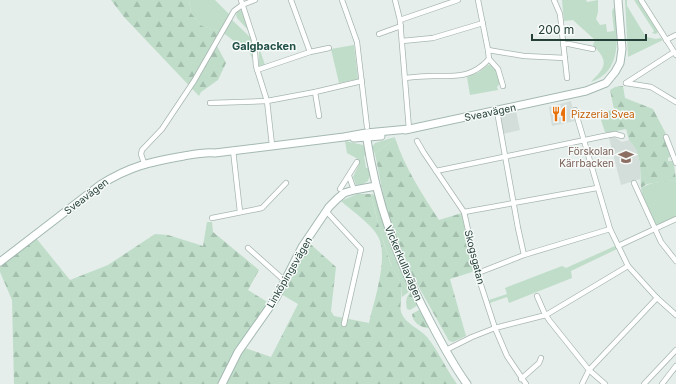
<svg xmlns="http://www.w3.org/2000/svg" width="676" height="384" font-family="Inter,sans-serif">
	<defs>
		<pattern id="forest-firs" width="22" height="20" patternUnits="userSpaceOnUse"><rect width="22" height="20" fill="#bfddc9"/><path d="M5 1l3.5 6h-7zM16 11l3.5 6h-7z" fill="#a4bfad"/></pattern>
	</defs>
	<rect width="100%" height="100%" fill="#e5eeea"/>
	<!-- built -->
	<g fill="#d3ddd9">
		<polygon points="571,101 575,121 552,126 549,107"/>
		<polygon points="516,111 520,130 503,134 500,117 505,114"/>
		<polygon points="614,137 622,142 629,140 636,149 640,163 640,179 621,185 609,138"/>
	</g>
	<!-- green -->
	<g fill="#bfddc9">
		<polygon points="189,0 215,0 232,17 231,19 251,38 253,44 252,58 250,53 222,32 202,26 191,13"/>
		<path d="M 562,0 L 586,0 L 587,2 L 598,0 L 598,12 L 596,19 L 600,25 L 606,24 L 607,32 L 614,31 L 612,12 L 613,8 L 615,10 C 617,37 623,71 591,82 C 594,78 597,76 600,72 C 609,61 600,53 593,45 L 595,40 L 573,20 L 564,21 Z"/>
		<polygon points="625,0 627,0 627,6 646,37 656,39 661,38 663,40 628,57"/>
		<polygon points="634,0 638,0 656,28 658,32 656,34 652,33 654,31"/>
		<polygon points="241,10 243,12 248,30 237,18 236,15 237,12"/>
		<polygon points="354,45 358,79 339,83 331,49"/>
		<polygon points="259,47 265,65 259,66"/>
		<polygon points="491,64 497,69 500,83 497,87 498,90 470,95 467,77 479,72 488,65"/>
		<polygon points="395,137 395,138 375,154 372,147 375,143"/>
		<polygon points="345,141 363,145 365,148 366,155 364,156 366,168 368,168 370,175 368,181 363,184 356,185 353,177 360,162 358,159 347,153"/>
		<path d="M 676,180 L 676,218 L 657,228 L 642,194 L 641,188 C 652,182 664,181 676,180 Z"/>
		<polygon points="371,194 375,195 380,215 410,291 402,297 402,291 400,281 392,267 380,231"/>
		<polygon points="615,246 617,249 571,271 572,278 509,303 507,297 490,303 489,300 507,294 505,288 562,266 566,268"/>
	</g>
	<!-- forest -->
	<g fill="url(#forest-firs)">
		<polygon points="111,0 189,0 191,13 202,26 222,32 217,46 226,63 218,80 201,92 199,96 124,17"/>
		<polygon points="623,86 625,98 653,109 666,134 663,136 671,153 671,156 668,158 668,161 672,161 674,164 676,180 647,184 641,188 640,163 636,149 629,140 626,129 607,133 605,132 599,114 614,109 610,90 615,87"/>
		<path d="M 395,138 C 405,168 422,194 439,220 L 462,213 L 468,247 L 474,269 L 472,272 L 450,279 L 466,336 L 453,342 L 449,341 L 406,264 L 387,213 L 375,154 Z"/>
		<path d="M 357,194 L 371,194 C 376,218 383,241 391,265 C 394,270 397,275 400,281 C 404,292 399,303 401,312 C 405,324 419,328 427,337 C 439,352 446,369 457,384 L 14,384 L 12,300 L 0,272 L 0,263 L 36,238 L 70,280 L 108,265 L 155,234 L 168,235 L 203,246 L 207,222 L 212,222 L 213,232 L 259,270 L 248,290 L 274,306 L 241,344 L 231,372 L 245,348 L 271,357 L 298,304 L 281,294 L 307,241 L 336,267 L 331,311 L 334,316 L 369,323 C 374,301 387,263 380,241 C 376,227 352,211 341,201 Z"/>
		<path d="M 410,293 L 413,293 L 418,305 L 410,310 L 407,309 C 406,303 405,298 410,293 Z"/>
		<path d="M 419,310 L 429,326 L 428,328 C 420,327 413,323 412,314 Z"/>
	</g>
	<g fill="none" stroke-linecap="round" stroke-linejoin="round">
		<!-- minor casing -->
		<g stroke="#a8b6b1" stroke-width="6">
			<g id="minor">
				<polyline points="241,0 254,40 256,66 267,101 272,145"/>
				<polyline points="291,0 310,52"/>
				<polyline points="342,0 357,42 367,127"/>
				<polyline points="395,0 400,20 409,129"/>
				<polyline points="478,0 488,50"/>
				<polyline points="554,0 560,14 567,78"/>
				<polyline points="641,0 676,55"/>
				<polyline points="400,20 458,0"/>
				<polyline points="379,34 401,26"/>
				<polyline points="666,40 676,35"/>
				<polyline points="402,41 433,38 483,23"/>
				<polyline points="563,44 569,44 593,49"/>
				<polyline points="489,59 498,69 503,86"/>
				<polyline points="257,70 310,52 329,48"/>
				<path d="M 405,78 C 414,77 423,76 433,76 C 456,76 472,78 489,59 L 488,50 L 524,56 L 565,58"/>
				<polyline points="626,83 674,52"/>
				<polyline points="626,83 651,87 676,102"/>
				<polyline points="315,92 319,116"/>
				<polyline points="210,103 267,101 315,92 362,81"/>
				<polyline points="575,110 610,229 628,266 657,298 676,315"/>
				<polyline points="497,111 518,228 524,255"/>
				<polyline points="666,137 676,163"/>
				<polyline points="417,141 424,153 464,212 479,279 495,328 507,356 526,384"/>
				<polyline points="233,150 240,212"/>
				<polyline points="144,163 141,154 142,150 162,129 194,81 234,11 242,5 255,0"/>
				<polyline points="436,171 604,136 615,134 622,136"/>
				<polyline points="349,176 354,190"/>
				<polyline points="634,183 661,242 676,261"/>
				<polyline points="340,189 357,162"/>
				<polyline points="326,211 361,249 344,324"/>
				<polyline points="464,212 597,188"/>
				<polyline points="212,218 262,208 286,183"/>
				<polyline points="618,246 676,219"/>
				<polyline points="248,248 285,281"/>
				<polyline points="478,273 524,255 610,229"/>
				<polyline points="537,296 544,312 549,320 589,370 605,384"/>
				<polyline points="446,350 472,337 495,328 546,315 628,266"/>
				<polyline points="521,379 539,363 541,358"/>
				<polyline points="582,384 589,370 657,298"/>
				<polyline points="644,384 676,350"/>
				<polyline points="662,384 676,366"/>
			</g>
		</g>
		<!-- secondary casing -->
		<g stroke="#a4b9b2" stroke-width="9">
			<g id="secondary">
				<polyline points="405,130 586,91 606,83 615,72 620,63 622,49 618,0"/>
				<path d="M 366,134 C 377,206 397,259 431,323 C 442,344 453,365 467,384"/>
				<polyline points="354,138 381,136"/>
				<path d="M 0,262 L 100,185 C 130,166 150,162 184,156 C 195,154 204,152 215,153 L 344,137 L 366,133 L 409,129"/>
				<polyline points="222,384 238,352 276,298 302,247 329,207 337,199 344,193 354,190 376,186"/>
			</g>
		</g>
		<!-- minor -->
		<use href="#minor" stroke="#fff" stroke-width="4.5"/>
		<!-- secondary -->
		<use href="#secondary" stroke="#fff" stroke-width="7"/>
	</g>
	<!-- icons -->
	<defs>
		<g id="restaurant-bare" transform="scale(1.2)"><path d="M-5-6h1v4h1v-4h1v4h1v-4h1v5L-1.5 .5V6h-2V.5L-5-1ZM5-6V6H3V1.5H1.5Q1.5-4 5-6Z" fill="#e8710a" stroke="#f6faf8" stroke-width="2.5" paint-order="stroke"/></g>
		<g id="school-bare" transform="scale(1.2)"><path d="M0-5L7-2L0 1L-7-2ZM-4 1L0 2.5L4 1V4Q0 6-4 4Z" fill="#8d6e63" stroke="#f6faf8" stroke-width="2.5" paint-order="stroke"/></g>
	</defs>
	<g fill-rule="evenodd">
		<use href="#restaurant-bare" x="559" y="114"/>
		<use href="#school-bare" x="626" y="157"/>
	</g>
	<g text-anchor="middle" stroke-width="3" stroke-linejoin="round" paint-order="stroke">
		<!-- street labels -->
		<g font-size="10" fill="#253f39" stroke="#f6faf8">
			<text transform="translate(490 112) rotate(-12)" y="4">Sveavägen</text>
			<text transform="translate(86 196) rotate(-37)" y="4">Sveavägen</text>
			<text transform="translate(475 257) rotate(76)" y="4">Skogsgatan</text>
			<text transform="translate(404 263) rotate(67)" y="4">Vickerkullavägen</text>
			<text transform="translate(289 272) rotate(-60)" y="4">Linköpingsvägen</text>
		</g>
		<!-- food labels -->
		<g font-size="10" fill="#c56008" stroke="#f6faf8" text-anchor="start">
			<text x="571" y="118">Pizzeria Svea</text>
		</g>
		<!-- education labels -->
		<g font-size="10" fill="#785e54" stroke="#f6faf8" text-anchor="end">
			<text x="614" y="155">Förskolan<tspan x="614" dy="12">Kärrbacken</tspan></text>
		</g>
		<!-- neighbourhood labels -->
		<g font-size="11" font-weight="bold" fill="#215047" stroke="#f6faf8">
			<text x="264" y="50">Galgbacken</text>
		</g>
	</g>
	<!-- scale -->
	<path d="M532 34v6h114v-6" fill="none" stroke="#253f39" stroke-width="2"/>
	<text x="538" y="34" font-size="12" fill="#253f39" stroke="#f6faf8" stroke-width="3" paint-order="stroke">200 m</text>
</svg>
